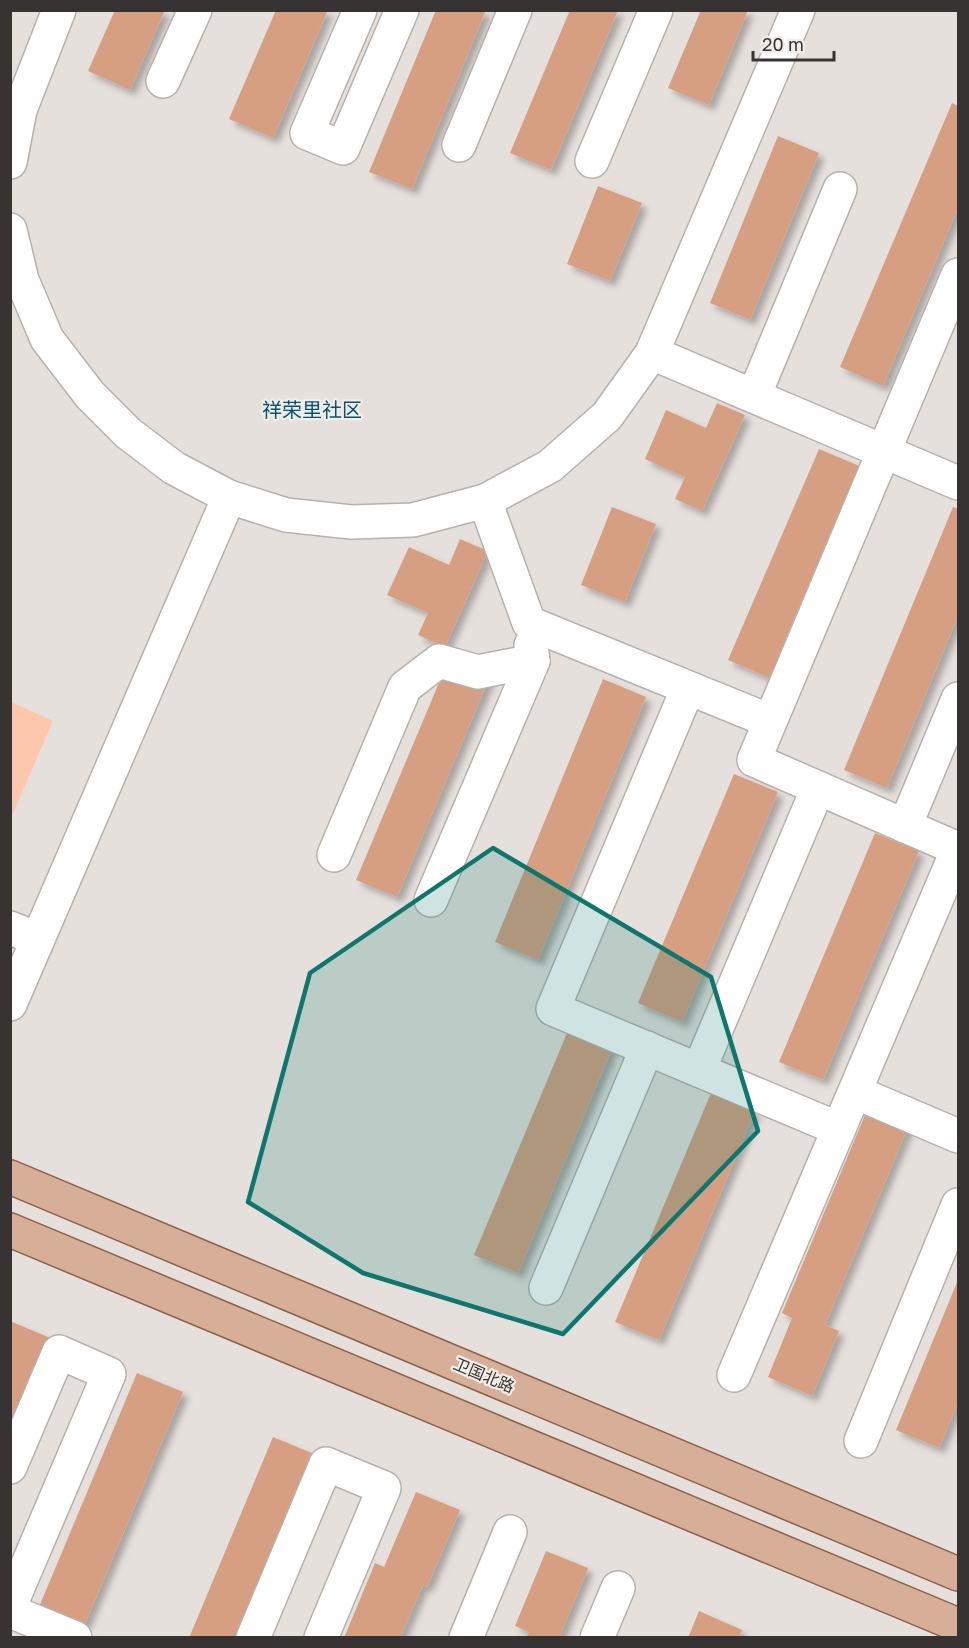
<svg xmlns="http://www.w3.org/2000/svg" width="969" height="1648" font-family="'Golos Text','Noto Sans SC',sans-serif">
	<defs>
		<filter id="shadow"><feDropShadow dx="5.5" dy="5.5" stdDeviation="3" flood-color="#0004"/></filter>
	</defs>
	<rect width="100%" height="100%" fill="#e6e0dd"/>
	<!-- green -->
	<polygon fill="#fcc7aa" points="11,702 53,721 11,818"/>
	<!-- building -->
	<g fill="#d69f81" filter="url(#shadow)">
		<polygon points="115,10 165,10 130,90 88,71"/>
		<polygon points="276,10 328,10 273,138 229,119"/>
		<polygon points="436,10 486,10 412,189 369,172"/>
		<polygon points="570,10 618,10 551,170 510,153"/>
		<polygon points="701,10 748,10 709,105 668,88"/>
		<polygon points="952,103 958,106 958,208 883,386 840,367"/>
		<polygon points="778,136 819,153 750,320 710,303"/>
		<polygon points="598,186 642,203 610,281 567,264"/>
		<polygon points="717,403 745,415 702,511 675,499 685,477 645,459 666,410 706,428"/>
		<polygon points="819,449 864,468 774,680 728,660"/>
		<polygon points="612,507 656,524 625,602 581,585"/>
		<polygon points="953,507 958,509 958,616 887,788 844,770"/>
		<polygon points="460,539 488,551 445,647 418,635 428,613 387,595 409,547 449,565"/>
		<polygon points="449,659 490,676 397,897 356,880"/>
		<polygon points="603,679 646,697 538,960 495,942"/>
		<polygon points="734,774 778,792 682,1022 638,1003"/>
		<polygon points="875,833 919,851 823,1080 779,1062"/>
		<polygon points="570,1026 614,1044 518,1273 474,1255"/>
		<polygon points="711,1093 755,1111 659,1340 615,1322"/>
		<polygon points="873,1096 914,1113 825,1325 839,1331 812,1396 768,1377 792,1318 782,1313"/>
		<polygon points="958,1280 958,1403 939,1448 896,1430"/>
		<polygon points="10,1321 55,1340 10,1445"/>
		<polygon points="137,1373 183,1392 84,1626 39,1607"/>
		<polygon points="273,1437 319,1456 243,1638 189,1638"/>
		<polygon points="416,1492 460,1510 427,1587 423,1585 400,1638 344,1638 375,1563 384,1567"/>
		<polygon points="546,1551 588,1568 559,1638 526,1638 529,1632 515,1626"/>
		<polygon points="699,1611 742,1630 739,1638 688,1638"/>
	</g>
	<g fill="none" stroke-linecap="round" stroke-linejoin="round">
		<!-- minor casing -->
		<g stroke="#b7b1ae" stroke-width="36">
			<g id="minor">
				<polyline points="360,10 307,133 343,148 402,10"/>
				<polyline points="163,81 195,10"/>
				<polyline points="459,145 515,10"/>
				<polyline points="592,161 656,10"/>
				<polyline points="10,162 20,110 59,10"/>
				<polyline points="10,230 22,280 47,339 90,395 128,433 174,468 229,497 286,515 351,522 413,520 485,501 550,466 607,416 652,353 798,10"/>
				<polyline points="958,275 754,760 958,849"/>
				<polyline points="652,353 958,483"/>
				<polyline points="754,396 840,189"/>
				<polyline points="485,501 529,623 770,721"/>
				<polyline points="688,688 553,1009 839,1129"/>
				<polyline points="905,826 958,699"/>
				<polyline points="334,855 405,687 439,661 478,672 533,661"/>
				<polyline points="431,900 533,661 531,645"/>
				<polyline points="10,928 38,939"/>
				<polyline points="10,1004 229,497"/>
				<polyline points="699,1070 818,788"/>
				<polyline points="855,1092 958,1136"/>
				<polyline points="546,1288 647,1048"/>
				<polyline points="734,1375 958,849"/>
				<polyline points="861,1441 958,1205"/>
				<polyline points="10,1467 59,1352 109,1374 10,1606"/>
				<polyline points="10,1611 75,1638"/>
				<polyline points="253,1638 326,1464 384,1488 321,1638"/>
				<polyline points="466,1638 510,1532"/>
				<polyline points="597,1638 618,1588"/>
			</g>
		</g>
		<!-- major casing -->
		<g stroke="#8d6047" stroke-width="36">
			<g id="major">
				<polyline points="10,1177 958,1574"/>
				<polyline points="10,1230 958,1625"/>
			</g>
		</g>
		<!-- minor -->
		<use href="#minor" stroke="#fff" stroke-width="33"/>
		<!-- major -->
		<use href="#major" stroke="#d7ae97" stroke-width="33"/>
	</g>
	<!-- marked area -->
	<path fill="#0f766e" fill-opacity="0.2" stroke="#0f766e" stroke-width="4.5" stroke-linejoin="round" d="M 493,848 L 711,977 L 758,1131 L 563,1334 L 363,1273 L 248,1202 L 310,973 Z"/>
	<g text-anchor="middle" stroke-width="4.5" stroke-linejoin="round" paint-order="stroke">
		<!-- street labels -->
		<g font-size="16" fill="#363332" stroke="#f3edea">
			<text transform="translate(484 1375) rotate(23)" y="6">卫国北路</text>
		</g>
		<!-- quarter labels -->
		<g font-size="20" fill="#06546f" stroke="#f3edea">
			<text x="312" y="417">祥荣里社区</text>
		</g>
	</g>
	<!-- border -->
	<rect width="969" height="1648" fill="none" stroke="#363332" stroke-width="24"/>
	<!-- scale -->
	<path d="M753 51v9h81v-9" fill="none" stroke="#363332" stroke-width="3"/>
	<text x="762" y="51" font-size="18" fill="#363332" stroke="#f3edea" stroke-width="4.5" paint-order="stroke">20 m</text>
</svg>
